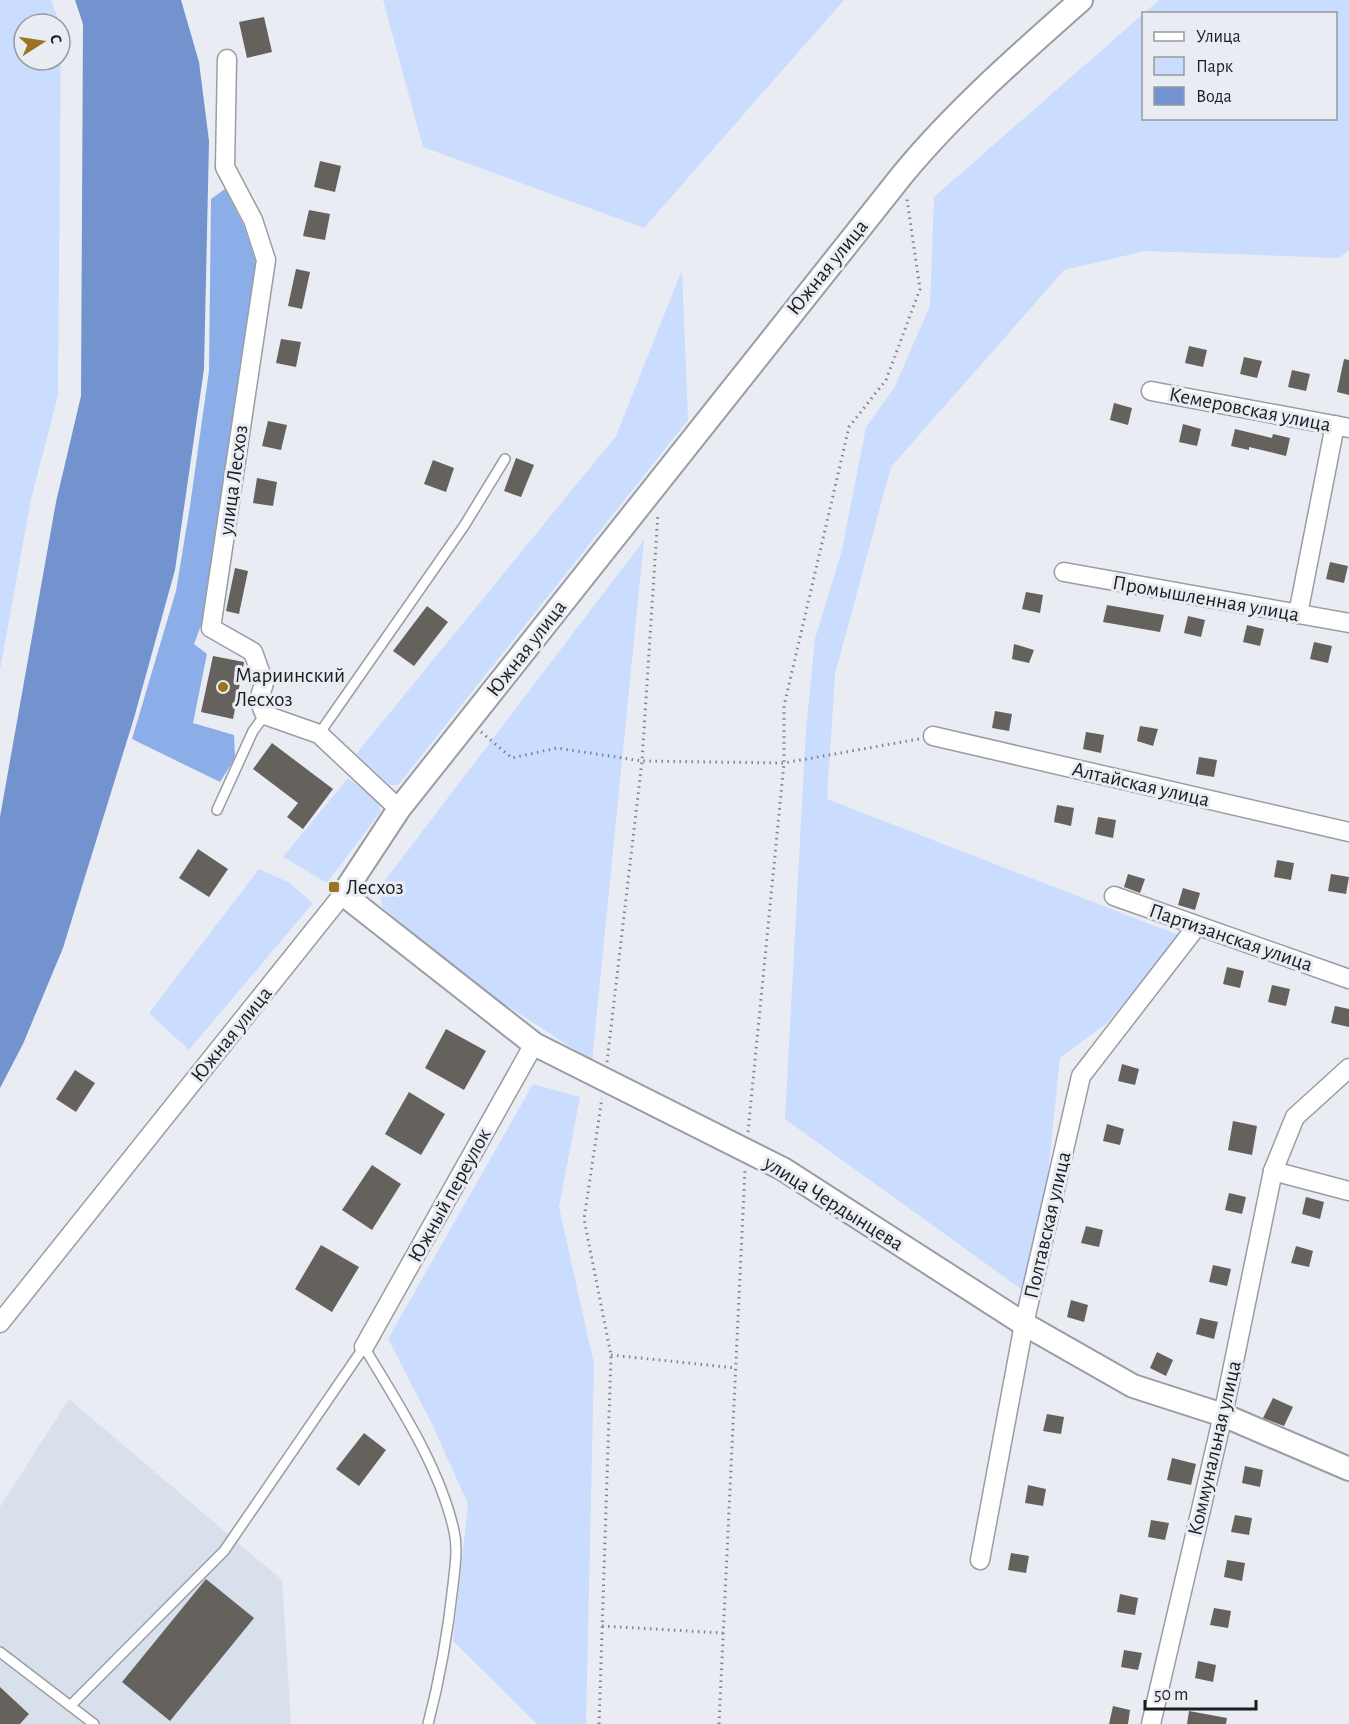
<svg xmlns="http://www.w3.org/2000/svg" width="1349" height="1724" font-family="'Alegreya Sans',sans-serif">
	<rect width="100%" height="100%" fill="#e9ecf3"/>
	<!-- built -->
	<polygon fill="#d8e0ec" points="69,1399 282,1580 291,1724 0,1724 0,1507"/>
	<!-- green -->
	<g fill="#caddfe" fill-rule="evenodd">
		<polygon points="0,0 51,0 60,24 24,24 24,60 60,60 60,25 61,27 58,395 31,499 0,670"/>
		<polygon points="383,0 844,0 644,228 423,147"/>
		<path d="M 1159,0 L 1349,0 L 1349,250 L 1339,258 L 1145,251 L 1064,270 L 891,467 L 835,674 L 827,799 L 1181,936 L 1107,1023 L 1060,1058 L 1035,1299 L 785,1119 L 806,729 L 815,639 L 842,550 L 866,427 L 894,388 L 930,306 L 934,197 ZM 1144,14 L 1336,14 L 1336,118 L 1144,118 Z"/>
		<polygon points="682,270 688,420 398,785 389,785 356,754 616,436"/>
		<polygon points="644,540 592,1061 477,986 382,907 380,887"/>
		<polygon points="348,778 377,800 381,811 327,883 283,857"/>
		<polygon points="259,869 288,882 313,903 189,1050 149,1013"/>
		<polygon points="533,1084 580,1097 559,1207 594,1364 586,1724 537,1724 453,1641 468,1504 432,1424 388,1339"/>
	</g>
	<!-- forest -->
	<polygon fill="#8bade8" points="225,189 244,226 258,269 203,620 194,644 207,654 193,723 234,735 235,758 220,782 132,739 176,591 190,506 209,371 211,199"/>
	<!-- water -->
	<polygon fill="#7293cd" points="75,0 181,0 199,62 209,141 204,369 175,570 134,718 63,948 23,1044 0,1088 0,817 56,502 81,396 83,24"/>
	<!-- building -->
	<g fill="#65625d">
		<polygon points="264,17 272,52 247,58 239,22"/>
		<polygon points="320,161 341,166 335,192 314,187"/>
		<polygon points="309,210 330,214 325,240 303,236"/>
		<polygon points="296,269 310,272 302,309 288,306"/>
		<polygon points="281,339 301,342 296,367 276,363"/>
		<polygon points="1189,346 1207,350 1203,367 1185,363"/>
		<polygon points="1244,357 1262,361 1257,378 1240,374"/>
		<polygon points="1344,359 1349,360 1349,395 1337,392"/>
		<polygon points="1292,370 1310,374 1306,391 1288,387"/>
		<polygon points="1114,403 1132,408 1128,425 1110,420"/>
		<polygon points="268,421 287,425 281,450 262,446"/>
		<polygon points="1183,424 1201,429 1197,446 1179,442"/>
		<polygon points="1235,429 1272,438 1273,434 1290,438 1286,456 1249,447 1249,450 1231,446"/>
		<polygon points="516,458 534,465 521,497 504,491"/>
		<polygon points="433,460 454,468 446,492 424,484"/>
		<polygon points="257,478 277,482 273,506 253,503"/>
		<polygon points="1330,562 1348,566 1344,583 1326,579"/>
		<polygon points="235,568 248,571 239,614 226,611"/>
		<polygon points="1026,592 1043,595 1040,613 1022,609"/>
		<polygon points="1107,605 1164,615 1160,632 1103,622"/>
		<polygon points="427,606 448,622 414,666 393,651"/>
		<polygon points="1188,616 1205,620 1201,637 1184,633"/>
		<polygon points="1247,625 1264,629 1260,646 1243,642"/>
		<polygon points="1314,642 1332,646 1328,663 1310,659"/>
		<polygon points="1014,644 1034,650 1029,663 1012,659"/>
		<polygon points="213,656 244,662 233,719 201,712"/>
		<polygon points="995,711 1012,714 1009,731 992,728"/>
		<polygon points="1140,726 1158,729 1153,746 1137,741"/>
		<polygon points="1086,732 1104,735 1101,753 1083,749"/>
		<polygon points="272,743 333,789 303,829 287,817 298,803 253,769"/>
		<polygon points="1199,757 1217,760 1214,777 1196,774"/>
		<polygon points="1057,805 1074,808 1071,826 1054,822"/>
		<polygon points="1098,817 1116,820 1113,838 1095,834"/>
		<polygon points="198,849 228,869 209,897 179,878"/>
		<polygon points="1277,860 1294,863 1291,880 1274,877"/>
		<polygon points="1128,874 1145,879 1140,893 1124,887"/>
		<polygon points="1331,874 1349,877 1346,894 1328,891"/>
		<polygon points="1183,888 1200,893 1195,910 1178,905"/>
		<polygon points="1227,967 1244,971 1240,988 1223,984"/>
		<polygon points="1272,985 1290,989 1286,1006 1268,1002"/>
		<polygon points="1335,1006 1349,1009 1349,1027 1331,1023"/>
		<polygon points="446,1029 486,1051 464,1090 425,1068"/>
		<polygon points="1122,1064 1139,1069 1135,1085 1118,1081"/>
		<polygon points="75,1070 95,1083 76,1112 56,1099"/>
		<polygon points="409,1092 445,1114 421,1155 385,1134"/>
		<polygon points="1233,1121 1257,1126 1252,1155 1228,1150"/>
		<polygon points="1107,1124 1124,1129 1120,1145 1103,1141"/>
		<polygon points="372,1165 401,1184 372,1230 342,1210"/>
		<polygon points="1229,1193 1246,1197 1242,1214 1225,1210"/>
		<polygon points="1306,1197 1324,1202 1320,1219 1302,1214"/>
		<polygon points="1086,1226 1103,1230 1099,1247 1081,1243"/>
		<polygon points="321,1245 359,1267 332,1312 295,1289"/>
		<polygon points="1296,1246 1313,1251 1309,1267 1291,1263"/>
		<polygon points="1213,1265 1231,1269 1227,1286 1209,1282"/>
		<polygon points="1071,1300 1088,1305 1084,1322 1067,1317"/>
		<polygon points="1200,1318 1218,1322 1214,1339 1196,1334"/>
		<polygon points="1157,1352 1173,1360 1166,1376 1150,1368"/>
		<polygon points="1273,1398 1293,1407 1284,1426 1263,1418"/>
		<polygon points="1047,1414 1064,1417 1061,1434 1043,1431"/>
		<polygon points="364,1433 386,1450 359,1486 336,1469"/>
		<polygon points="1172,1458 1196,1464 1191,1485 1167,1480"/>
		<polygon points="1245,1466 1263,1470 1260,1487 1242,1483"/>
		<polygon points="1028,1485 1046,1489 1043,1506 1025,1503"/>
		<polygon points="1235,1515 1252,1518 1249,1535 1231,1532"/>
		<polygon points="1151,1520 1169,1523 1165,1540 1148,1537"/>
		<polygon points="1011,1553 1029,1556 1026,1573 1008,1570"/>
		<polygon points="1227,1560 1245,1563 1242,1581 1224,1577"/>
		<polygon points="206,1579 254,1618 170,1721 122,1682"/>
		<polygon points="1120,1594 1138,1598 1135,1615 1117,1612"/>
		<polygon points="1214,1608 1231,1611 1228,1628 1210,1625"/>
		<polygon points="1124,1650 1142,1653 1138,1670 1121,1667"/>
		<polygon points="1198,1661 1216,1665 1213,1682 1195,1678"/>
		<polygon points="0,1687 29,1714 20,1724 0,1724"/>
		<polygon points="1113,1706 1130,1710 1128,1724 1109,1724"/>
		<polygon points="1189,1711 1227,1718 1226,1724 1187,1724"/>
	</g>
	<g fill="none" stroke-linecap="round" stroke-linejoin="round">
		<!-- service casing -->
		<g stroke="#9a9da3" stroke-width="12">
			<g id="service">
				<polyline points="319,734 464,526 505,459"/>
				<polyline points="217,810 253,731 265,715"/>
				<polyline points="0,1652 94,1724"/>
				<path d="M 72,1704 L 224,1551 L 364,1347 C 397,1402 440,1467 454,1531 C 458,1548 455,1567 453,1585 C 448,1632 440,1678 428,1724"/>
			</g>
		</g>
		<!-- minor casing -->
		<g stroke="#9a9da3" stroke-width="21">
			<g id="minor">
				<polyline points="227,59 225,167 253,220 266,260 211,628 253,652 264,683 259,700 265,715 319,734 399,809"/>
				<polyline points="1151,391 1349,428"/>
				<polyline points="1064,572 1349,623"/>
				<polyline points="1298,614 1335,425"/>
				<polyline points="933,736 1349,832"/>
				<polyline points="1114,896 1349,979"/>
				<polyline points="1273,1171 1349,1191"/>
				<polyline points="0,1323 343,894"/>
				<polyline points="364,1347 534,1044"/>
				<polyline points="980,1560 1024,1324 1081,1076 1197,926"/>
				<polyline points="1151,1724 1223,1415 1273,1171 1295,1117 1349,1068"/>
			</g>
		</g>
		<!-- tertiary casing -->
		<g stroke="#9a9da3" stroke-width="26">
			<path id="tertiary" d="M 1081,0 C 1019,55 956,110 903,174 L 399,809 L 343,894 L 534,1044 L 783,1169 L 1024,1324 L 1133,1386 L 1223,1415 L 1349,1469"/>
		</g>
		<!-- path -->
		<g stroke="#818387" stroke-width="3" stroke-dasharray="1.5 4.5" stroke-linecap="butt">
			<polyline points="481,732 512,758 557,748 642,761 784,763 919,739"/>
			<polyline points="607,1062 642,761 658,513"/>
			<polyline points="748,1132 784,763 784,706 849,427 886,380 920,289 907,199"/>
			<polyline points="611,1355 736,1368"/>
			<polyline points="602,1626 723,1633"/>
			<polyline points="599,1724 611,1355 584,1219 602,1098"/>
			<polyline points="719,1724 745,1169"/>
		</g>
		<!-- service -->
		<use href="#service" stroke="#fff" stroke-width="9"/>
		<!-- minor -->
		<use href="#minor" stroke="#fff" stroke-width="18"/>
		<!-- tertiary -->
		<use href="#tertiary" stroke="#fff" stroke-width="22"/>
	</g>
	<!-- markers -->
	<g fill="#9a741f" stroke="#e9ecf3" stroke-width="2">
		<circle cx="223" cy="687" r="6"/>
		<rect x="328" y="881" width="12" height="12" rx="3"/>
	</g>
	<g text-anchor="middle" stroke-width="6" stroke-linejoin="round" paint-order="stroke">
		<!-- street labels -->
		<g font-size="21" fill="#1c1d1f" stroke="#e9ecf3">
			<text transform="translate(827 267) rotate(-51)" y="7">Южная улица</text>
			<text transform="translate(1250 409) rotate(11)" y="7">Кемеровская улица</text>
			<text transform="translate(233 480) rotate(-82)" y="7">улица Лесхоз</text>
			<text transform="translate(1206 598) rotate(10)" y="7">Промышленная улица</text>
			<text transform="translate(526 648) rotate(-52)" y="7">Южная улица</text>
			<text transform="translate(1141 784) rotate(13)" y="7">Алтайская улица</text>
			<text transform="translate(1231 937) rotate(19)" y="7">Партизанская улица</text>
			<text transform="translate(231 1034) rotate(-51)" y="7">Южная улица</text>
			<text transform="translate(449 1195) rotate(-61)" y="7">Южный переулок</text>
			<text transform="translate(834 1203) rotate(32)" y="7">улица Чердынцева</text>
			<text transform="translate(1047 1225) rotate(-77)" y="7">Полтавская улица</text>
			<text transform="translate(1214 1448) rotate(-77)" y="7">Коммунальная улица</text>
		</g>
		<!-- poi labels -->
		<g font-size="21" fill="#1c1d1f" stroke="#e9ecf3" text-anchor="start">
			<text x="235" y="682">Мариинский<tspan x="235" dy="24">Лесхоз</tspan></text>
			<text x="346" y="894">Лесхоз</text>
		</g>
	</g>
	<!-- legend -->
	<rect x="1142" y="12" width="195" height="108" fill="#e9ecf3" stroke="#97999e" stroke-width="1.5"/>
	<rect x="1154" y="32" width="30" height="9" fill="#ffffff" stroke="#97999e" stroke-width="1.5"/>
	<text x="1196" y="42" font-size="18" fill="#1c1d1f">Улица</text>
	<rect x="1154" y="57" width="30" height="18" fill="#caddfe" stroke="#97999e" stroke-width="1.5"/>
	<text x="1196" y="72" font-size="18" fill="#1c1d1f">Парк</text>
	<rect x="1154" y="87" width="30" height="18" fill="#7293cd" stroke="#97999e" stroke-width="1.5"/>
	<text x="1196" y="102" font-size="18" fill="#1c1d1f">Вода</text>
	<!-- north arrow -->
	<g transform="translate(42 42) rotate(78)"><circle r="28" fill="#e9ecf3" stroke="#97999e" stroke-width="1.5"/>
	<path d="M0-4.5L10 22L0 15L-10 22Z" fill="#9a741f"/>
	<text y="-9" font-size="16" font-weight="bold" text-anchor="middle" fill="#1c1d1f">С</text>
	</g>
	<!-- scale -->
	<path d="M1145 1700v9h111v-9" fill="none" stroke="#1c1d1f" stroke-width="3"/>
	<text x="1154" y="1700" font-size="18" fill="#1c1d1f" stroke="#e9ecf3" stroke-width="4.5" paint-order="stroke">50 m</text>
</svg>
